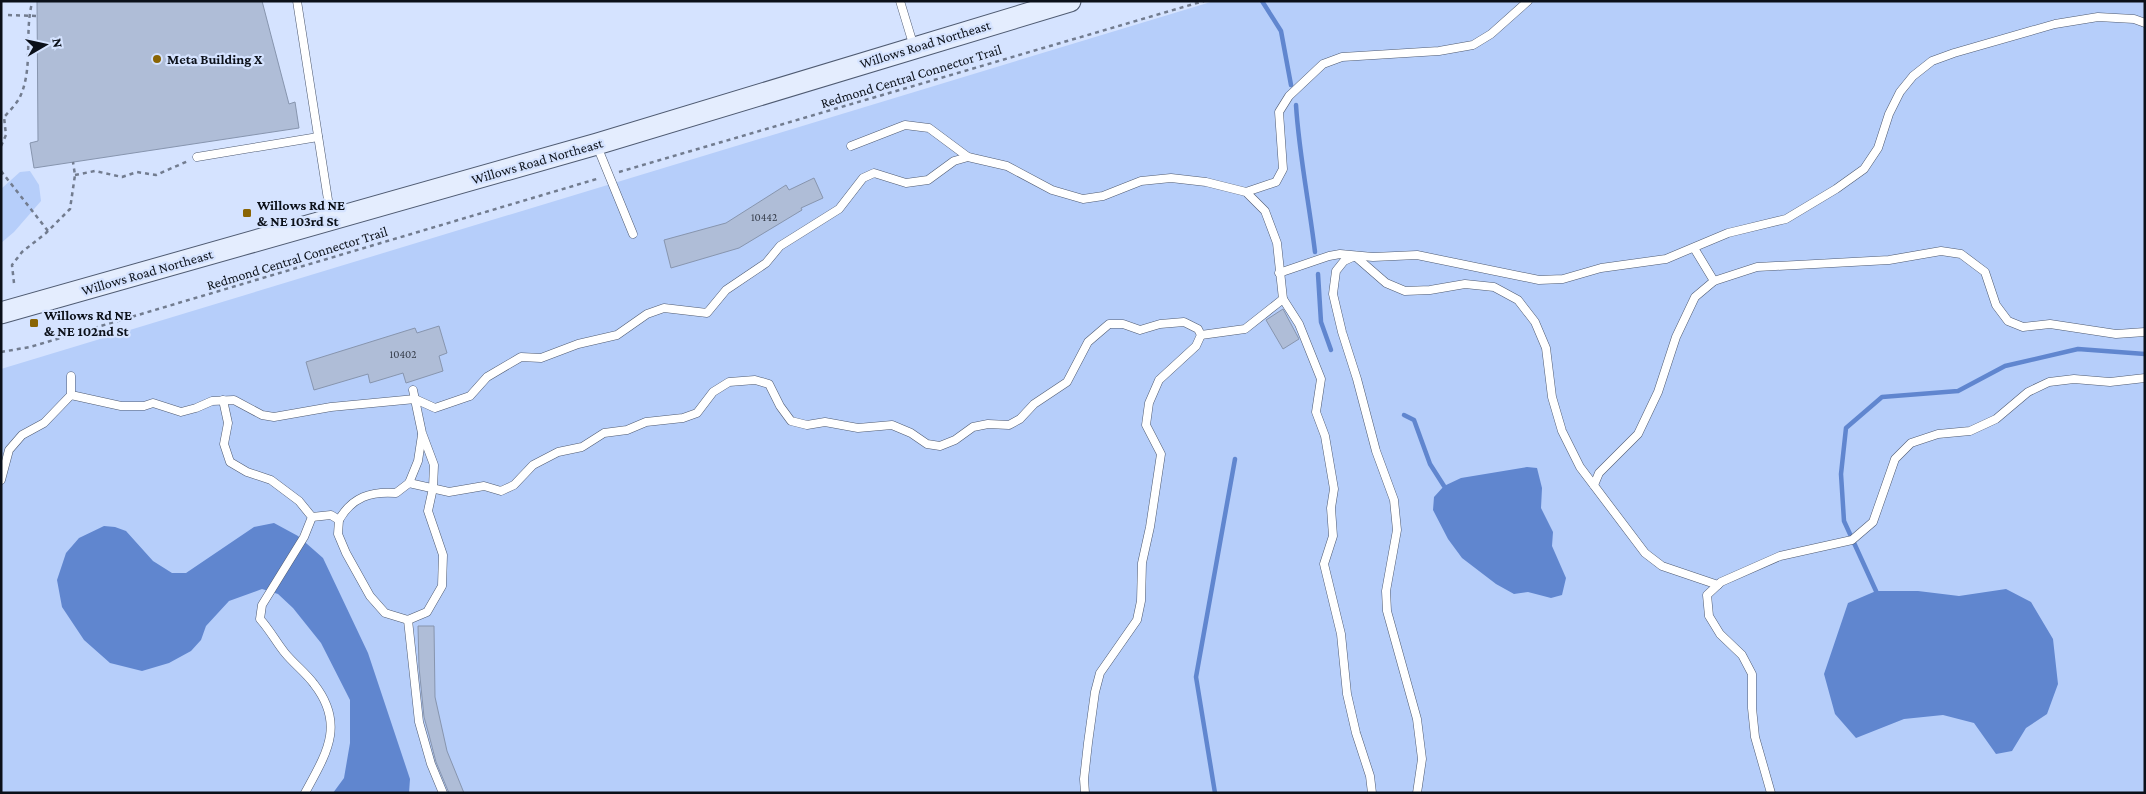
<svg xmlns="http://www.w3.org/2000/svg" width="2146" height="794" font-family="'Crimson Pro',serif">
	<rect width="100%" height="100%" fill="#d5e3ff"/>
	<!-- green -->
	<g fill="#b6cefa">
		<polygon points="1214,1 2145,1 2145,793 1,793 1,369"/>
		<polygon points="30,171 39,185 41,201 14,232 1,243 1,189 20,172"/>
	</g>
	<!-- water -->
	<g fill="#6086cf">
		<polygon points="1527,467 1537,468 1542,488 1541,508 1553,532 1552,546 1566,578 1562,595 1551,598 1528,592 1514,594 1496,584 1462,558 1448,539 1433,510 1434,497 1444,486 1461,478"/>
		<polygon points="274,523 298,536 323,558 368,653 410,779 409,793 333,793 344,778 350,743 350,700 321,643 293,608 278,594 262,589 229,601 206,626 201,640 191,651 169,663 142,671 110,663 84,640 62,607 57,580 66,553 79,538 104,526 115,527 126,531 153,561 172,573 186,573 254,527"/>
		<polygon points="2006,589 2031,602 2053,639 2058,684 2047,714 2026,728 2012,751 1996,754 1974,723 1943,715 1904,719 1856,738 1835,714 1824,674 1848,603 1876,591 1918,591 1959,596"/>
	</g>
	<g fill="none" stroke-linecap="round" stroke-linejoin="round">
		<!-- stream -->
		<g stroke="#6086cf" stroke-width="4.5">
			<polyline points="1262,1 1281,31 1291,85"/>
			<path d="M 1296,105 C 1299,154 1309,202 1315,252"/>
			<polyline points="1318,274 1321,322 1331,350"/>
			<polyline points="1404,415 1414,420 1430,464 1444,486"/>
			<polyline points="1876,591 1844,521 1841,474 1846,428 1882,397 1958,391 2005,366 2078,349 2145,354"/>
			<polyline points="1215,793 1196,677 1235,459"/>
		</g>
	</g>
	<!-- building -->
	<g fill="#afbdd7" stroke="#8795ae">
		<polygon points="37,1 262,1 289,104 295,102 299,128 34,168 30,143 38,141"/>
		<polygon points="814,178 823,198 801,208 802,210 739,248 671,268 664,240 726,223 786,185 789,190"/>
		<polygon points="1283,309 1299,339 1283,349 1266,320"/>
		<polygon points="439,326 447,353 439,356 443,371 406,383 403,373 370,383 368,374 314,390 306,362 415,328 417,333"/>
		<polygon points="418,626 434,626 435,697 447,751 464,793 449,793 436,762 429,735 424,717 419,667"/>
	</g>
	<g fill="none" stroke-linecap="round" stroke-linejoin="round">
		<!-- lane casing -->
		<g stroke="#4f5b72" stroke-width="9">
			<g id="lane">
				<polyline points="297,1 331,219"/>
				<polyline points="900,1 914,47"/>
				<polyline points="597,146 633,234"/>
				<polyline points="851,146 905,125 929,128 968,157 1007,166 1052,190 1083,199 1103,196 1141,181 1171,178 1206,182 1246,192 1265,211 1277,243 1283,299 1299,324 1321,379 1316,412 1325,436 1334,489 1331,508 1333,536 1324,564 1341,634 1347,694 1356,733 1370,776 1372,793"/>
				<polyline points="197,157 318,137"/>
				<polyline points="1246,192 1276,182 1283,169 1279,112 1289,96 1323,64 1342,57 1439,51 1473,45 1491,34 1528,1"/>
				<polyline points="1694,248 1714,281"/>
				<polyline points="1279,273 1329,256 1340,254 1373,257 1417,255 1539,280 1563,279 1601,268 1666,259 1728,233 1786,219 1836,189 1864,169 1878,148 1889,114 1900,92 1913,76 1932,61 1954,53 2055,24 2098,17 2134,19 2145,23"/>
				<polyline points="1201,335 1245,329 1283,299"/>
				<polyline points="71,395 121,406 144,406 153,403 181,412 196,408 212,401 234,400 262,415 274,417 331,407 415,399 435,408 470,396 487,377 521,357 541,358 578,344 617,335 647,314 664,308 707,313 726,290 766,263 780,246 839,209 863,178 874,173 906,183 928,180 954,161 968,157"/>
				<path d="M 223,400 L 228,423 L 224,444 L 230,462 L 247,472 L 271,480 L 299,501 L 312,517 L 304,537 L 262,605 L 260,619 C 270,630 276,642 285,653 C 294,664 306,673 314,684 C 346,725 326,754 305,793"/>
				<polyline points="1,480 9,450 22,435 44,423 71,395 71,376"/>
				<polyline points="409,483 449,492 484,486 501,491 514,485 533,465 558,452 582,447 604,433 627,430 646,422 683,418 697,413 713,392 729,382 755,380 769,384 780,406 791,421 807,425 825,422 858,428 892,425 911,433 927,444 940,446 955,440 973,427 988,424 1009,425 1020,419 1034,404 1067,382 1088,342 1109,324 1123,324 1140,330 1160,324 1184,322 1198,329 1201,335 1196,346 1159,380 1149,403 1146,425 1161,454 1150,527 1142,563 1141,601 1137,620 1100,673 1095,692 1088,743 1084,779 1085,793"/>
				<polyline points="1594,485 1599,473 1638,434 1658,392 1676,337 1695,297 1714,281 1757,267 1889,260 1941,251 1961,254 1985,272 1996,305 2008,321 2023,327 2050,324 2116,334 2145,332"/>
				<polyline points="312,517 331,515 339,520 338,534 346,553 370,596 385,613 408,620 427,612 442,586 443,555 428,511 433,488 434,465 422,433 413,390"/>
				<path d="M 339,520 C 352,497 371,491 396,493 L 409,483 L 418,461 L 422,435"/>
				<polyline points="408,620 419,722 431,764 443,793"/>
				<polyline points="1417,793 1422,759 1417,719 1387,611 1386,591 1397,530 1394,500 1376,451 1357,379 1342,332 1333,294 1336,271 1344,261 1355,256 1386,283 1405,291 1430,290 1465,284 1494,287 1518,300 1535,322 1546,348 1552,397 1562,431 1580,467 1645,553 1662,566 1718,585"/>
				<polyline points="1771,793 1755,737 1752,708 1752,674 1742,655 1720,634 1709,616 1707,595 1721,582 1780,556 1852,540 1873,522 1895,459 1911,443 1938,434 1970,431 1996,419 2028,392 2049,382 2074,379 2110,382 2145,378"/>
			</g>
		</g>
		<!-- secondary casing -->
		<g stroke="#4f5b72" stroke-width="23">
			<polyline id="secondary" points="1,313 597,144 1070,1"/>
		</g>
		<!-- path -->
		<g stroke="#727c8f" stroke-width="2.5" stroke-dasharray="4 4" stroke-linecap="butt">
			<polyline points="8,15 37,16"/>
			<path d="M 1,146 L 6,135 L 4,117 C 9,112 15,105 19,99 C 34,69 24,34 32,3"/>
			<polyline points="1,171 48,231"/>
			<polyline points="619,172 1204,1"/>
			<polyline points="75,175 95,171 122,177 137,172 156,175 188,161"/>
			<polyline points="14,283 12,265 22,252 46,233 70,209 75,175 73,162"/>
			<polyline points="1,352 30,347 600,178"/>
		</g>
		<!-- lane -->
		<use href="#lane" stroke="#fff" stroke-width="8"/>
		<!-- secondary -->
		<use href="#secondary" stroke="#e4edfe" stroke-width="21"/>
	</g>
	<!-- markers -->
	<g fill="#8a6504" stroke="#d5e3ff" stroke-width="2">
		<circle cx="157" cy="59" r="5"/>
		<rect x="242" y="208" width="10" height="10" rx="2.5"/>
		<rect x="29" y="318" width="10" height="10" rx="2.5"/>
	</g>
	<g text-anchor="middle" stroke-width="4.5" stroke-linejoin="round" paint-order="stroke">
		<!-- number labels -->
		<g font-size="11" fill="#343b48">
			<text x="764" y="221">10442</text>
			<text x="403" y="358">10402</text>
		</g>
		<!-- street labels -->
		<g font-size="14" fill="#0b1019" stroke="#d5e3ff">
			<text transform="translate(925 44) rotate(-17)" y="5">Willows Road Northeast</text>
			<text transform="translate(911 76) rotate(-17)" y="5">Redmond Central Connector Trail</text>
			<text transform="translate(537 161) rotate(-16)" y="5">Willows Road Northeast</text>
			<text transform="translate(297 258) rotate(-17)" y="5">Redmond Central Connector Trail</text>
			<text transform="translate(147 272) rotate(-16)" y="5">Willows Road Northeast</text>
		</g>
		<!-- poi labels -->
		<g font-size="14" font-weight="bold" fill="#0b1019" stroke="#d5e3ff" text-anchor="start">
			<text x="167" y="64">Meta Building X</text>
			<text x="257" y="210">Willows Rd NE<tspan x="257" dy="16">&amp; NE 103rd St</tspan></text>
			<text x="44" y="320">Willows Rd NE<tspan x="44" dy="16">&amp; NE 102nd St</tspan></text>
		</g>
	</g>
	<!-- border -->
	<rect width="2146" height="794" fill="none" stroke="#0b1019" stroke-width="5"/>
	<!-- north arrow -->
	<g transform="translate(45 45) rotate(81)" stroke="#d5e3ff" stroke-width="4" paint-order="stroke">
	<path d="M0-4L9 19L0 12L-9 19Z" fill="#0b1019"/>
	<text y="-8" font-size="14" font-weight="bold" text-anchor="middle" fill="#0b1019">N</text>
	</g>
</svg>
